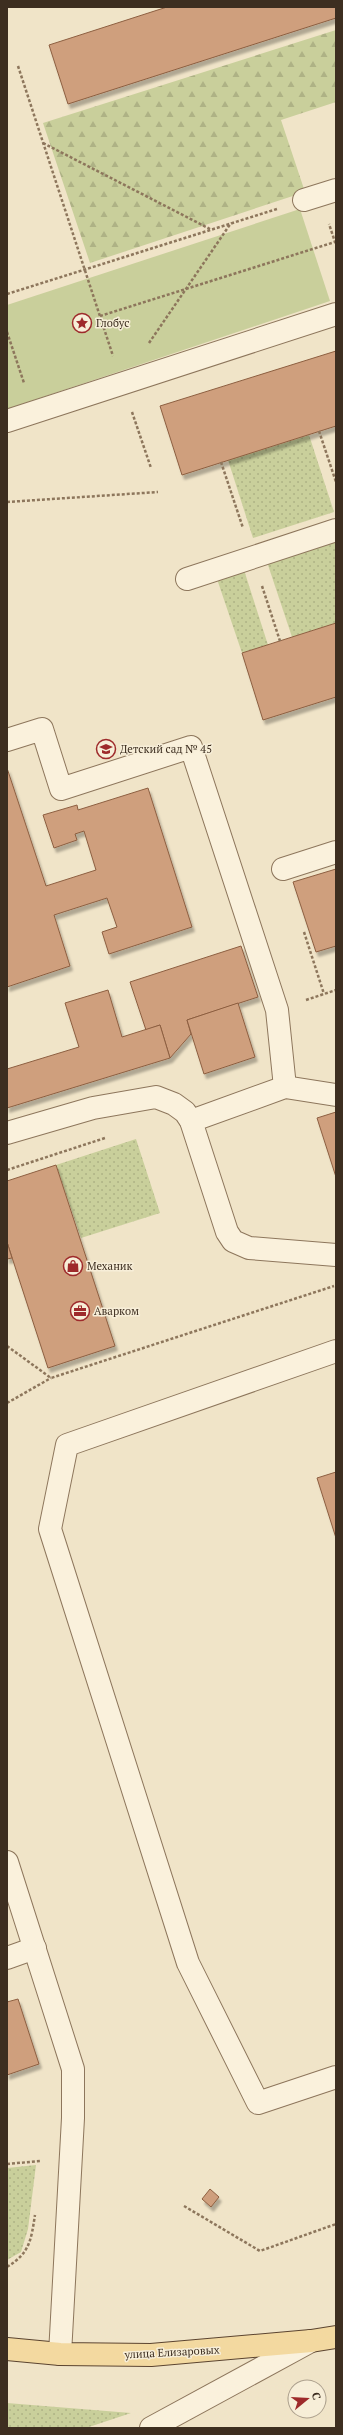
<svg xmlns="http://www.w3.org/2000/svg" width="343" height="2435" font-family="'PT Serif',serif">
	<defs>
		<pattern id="grass-dots" width="8" height="8" patternUnits="userSpaceOnUse"><rect width="8" height="8" fill="#c9cf9b"/><path d="M2 2h.1M6 6h.1" fill="none" stroke="#aeb285" stroke-width="1.8" stroke-linecap="round"/></pattern>
		<pattern id="forest-firs" width="22" height="20" patternUnits="userSpaceOnUse"><rect width="22" height="20" fill="#c9cf9b"/><path d="M5 1l3.5 6h-7zM16 11l3.5 6h-7z" fill="#aeb285"/></pattern>
		<filter id="shadow"><feDropShadow dx="2.5" dy="4.5" stdDeviation="1" flood-color="#0004"/></filter>
	</defs>
	<rect width="100%" height="100%" fill="#f0e4c8"/>
	<!-- grass -->
	<g fill="url(#grass-dots)">
		<polygon points="309,435 334,512 253,538 228,460"/>
		<polygon points="336,540 336,623 292,637 267,562"/>
		<polygon points="244,570 268,645 242,653 217,579"/>
		<polygon points="136,1139 160,1213 81,1238 56,1165"/>
		<polygon points="36,2165 28,2229 21,2252 7,2260 7,2168"/>
		<polygon points="7,2403 131,2413 86,2428 7,2428"/>
	</g>
	<!-- forest -->
	<polygon fill="url(#forest-firs)" points="336,30 336,102 281,120 305,192 90,263 43,123"/>
	<!-- park -->
	<polygon fill="#c9cf9b" points="300,209 330,301 7,409 7,305"/>
	<!-- building -->
	<g fill="#cf9f7d" stroke="#8d5f41" filter="url(#shadow)">
		<polygon points="167,7 336,7 336,18 68,104 49,45"/>
		<polygon points="336,351 336,426 182,475 160,406"/>
		<polygon points="336,623 336,697 263,720 242,653"/>
		<polygon points="7,768 46,886 96,870 84,831 75,834 77,840 54,848 43,815 77,805 78,810 148,788 192,927 109,954 102,932 117,927 107,898 54,915 70,966 7,987"/>
		<polygon points="336,869 336,946 316,952 293,882"/>
		<polygon points="241,946 258,997 187,1020 191,1034 170,1058 160,1025 146,1030 130,982"/>
		<polygon points="108,990 122,1037 160,1025 170,1058 7,1108 7,1069 79,1047 65,1003"/>
		<polygon points="238,1003 255,1057 204,1074 187,1020"/>
		<polygon points="336,1112 336,1177 317,1118"/>
		<polygon points="56,1165 115,1346 48,1368 7,1242 7,1181"/>
		<polygon points="7,1242 12,1258 7,1259"/>
		<polygon points="336,1472 336,1538 317,1478"/>
		<polygon points="18,1999 39,2064 7,2075 7,2002"/>
		<polygon points="210,2189 219,2197 211,2207 202,2199"/>
	</g>
	<g fill="none" stroke-linecap="round" stroke-linejoin="round">
		<!-- minor casing -->
		<g stroke="#8d765c" stroke-width="24">
			<g id="minor">
				<polyline points="304,200 336,190"/>
				<polyline points="7,421 336,314"/>
				<polyline points="187,579 336,530"/>
				<polyline points="7,740 42,729 61,789 191,747 277,1010 285,1087"/>
				<polyline points="283,869 336,852"/>
				<polyline points="191,1121 285,1087 336,1095"/>
				<polyline points="7,1133 93,1108 156,1097 174,1104 185,1112 191,1121 227,1232 233,1241 249,1248 336,1255"/>
				<polyline points="336,1351 67,1445 50,1529 188,1963 258,2103 336,2077"/>
				<polyline points="7,1862 73,2069 73,2118 60,2354"/>
				<polyline points="7,1958 35,1948"/>
				<polyline points="151,2428 311,2341"/>
			</g>
		</g>
		<!-- major casing -->
		<g stroke="#5b4430" stroke-width="24">
			<polyline id="major" points="7,2349 60,2354 151,2355 311,2341 336,2337"/>
		</g>
		<!-- path -->
		<g stroke="#8d765c" stroke-width="2.5" stroke-dasharray="3 2" stroke-linecap="butt">
			<polyline points="18,66 113,356"/>
			<polyline points="43,143 210,229"/>
			<polyline points="7,294 277,209"/>
			<polyline points="100,316 335,242 329,224"/>
			<polyline points="7,332 24,383"/>
			<polyline points="149,343 231,223"/>
			<polyline points="132,412 151,468"/>
			<polyline points="319,431 336,482"/>
			<polyline points="221,462 243,528"/>
			<polyline points="7,502 158,492"/>
			<polyline points="262,586 280,641"/>
			<polyline points="304,932 324,994"/>
			<polyline points="306,1000 336,990"/>
			<polyline points="7,1170 105,1138"/>
			<polyline points="7,1346 51,1378 334,1286"/>
			<polyline points="7,1403 51,1378"/>
			<polyline points="7,2164 40,2161"/>
			<polyline points="184,2206 260,2251 336,2224"/>
			<path d="M 7,2267 C 30,2253 31,2240 35,2215"/>
		</g>
		<!-- minor -->
		<use href="#minor" stroke="#faf1dc" stroke-width="22"/>
		<!-- major -->
		<use href="#major" stroke="#f3d9a0" stroke-width="22"/>
	</g>
	<!-- icons -->
	<defs>
		<g id="sight-ring" transform="scale(1)"><circle r="9.5" fill="#f7eed8" stroke="#9e2a2b" stroke-width="1.5"/><path d="M0-6L1.8-2.2L6-1.7L2.9 1.2L3.7 5.4L0 3.3L-3.7 5.4L-2.9 1.2L-6-1.7L-1.8-2.2Z" fill="#9e2a2b"/></g>
		<g id="school-ring" transform="scale(1)"><circle r="9.5" fill="#f7eed8" stroke="#9e2a2b" stroke-width="1.5"/><path d="M0-5L7-2L0 1L-7-2ZM-4 1L0 2.5L4 1V4Q0 6-4 4Z" fill="#9e2a2b"/></g>
		<g id="shop-ring" transform="scale(1)"><circle r="9.5" fill="#f7eed8" stroke="#9e2a2b" stroke-width="1.5"/><path d="M-5-2.5h2.3a2.7 3.5 0 0 1 5.4 0H5L5.5 6h-11ZM-1.5-2.5h3a1.5 2.3 0 0 0-3 0Z" fill="#9e2a2b"/></g>
		<g id="office-ring" transform="scale(1)"><circle r="9.5" fill="#f7eed8" stroke="#9e2a2b" stroke-width="1.5"/><path d="M-6-3h4V-5.5h4V-3h4V5H-6ZM-1-4.5V-3h2v-1.5ZM-6 0V1H6V0Z" fill="#9e2a2b"/></g>
	</defs>
	<g fill-rule="evenodd">
		<use href="#sight-ring" x="82" y="323"/>
		<use href="#school-ring" x="106" y="749"/>
		<use href="#shop-ring" x="73" y="1266"/>
		<use href="#office-ring" x="80" y="1311"/>
	</g>
	<g text-anchor="middle" stroke-width="3" stroke-linejoin="round" paint-order="stroke">
		<!-- poi labels -->
		<g font-size="11" fill="#3d2e20" stroke="#f7eed8" text-anchor="start">
			<text x="96" y="327">Глобус</text>
			<text x="120" y="753">Детский сад № 45</text>
			<text x="87" y="1270">Механик</text>
			<text x="94" y="1315">Аварком</text>
		</g>
		<!-- street labels -->
		<g font-size="11" fill="#3d2e20" stroke="#f7eed8">
			<text transform="translate(172 2352) rotate(-3)" y="4">улица Елизаровых</text>
		</g>
	</g>
	<!-- border -->
	<rect width="343" height="2435" fill="none" stroke="#3d2e20" stroke-width="16"/>
	<!-- north arrow -->
	<g transform="translate(307 2399) rotate(72)"><circle r="19" fill="#f7eed8" stroke="#ada18e"/>
	<path d="M0-3L7 15L0 10L-7 15Z" fill="#9e2a2b"/>
	<text y="-6" font-size="11" font-weight="bold" text-anchor="middle" fill="#3d2e20">С</text>
	</g>
</svg>
